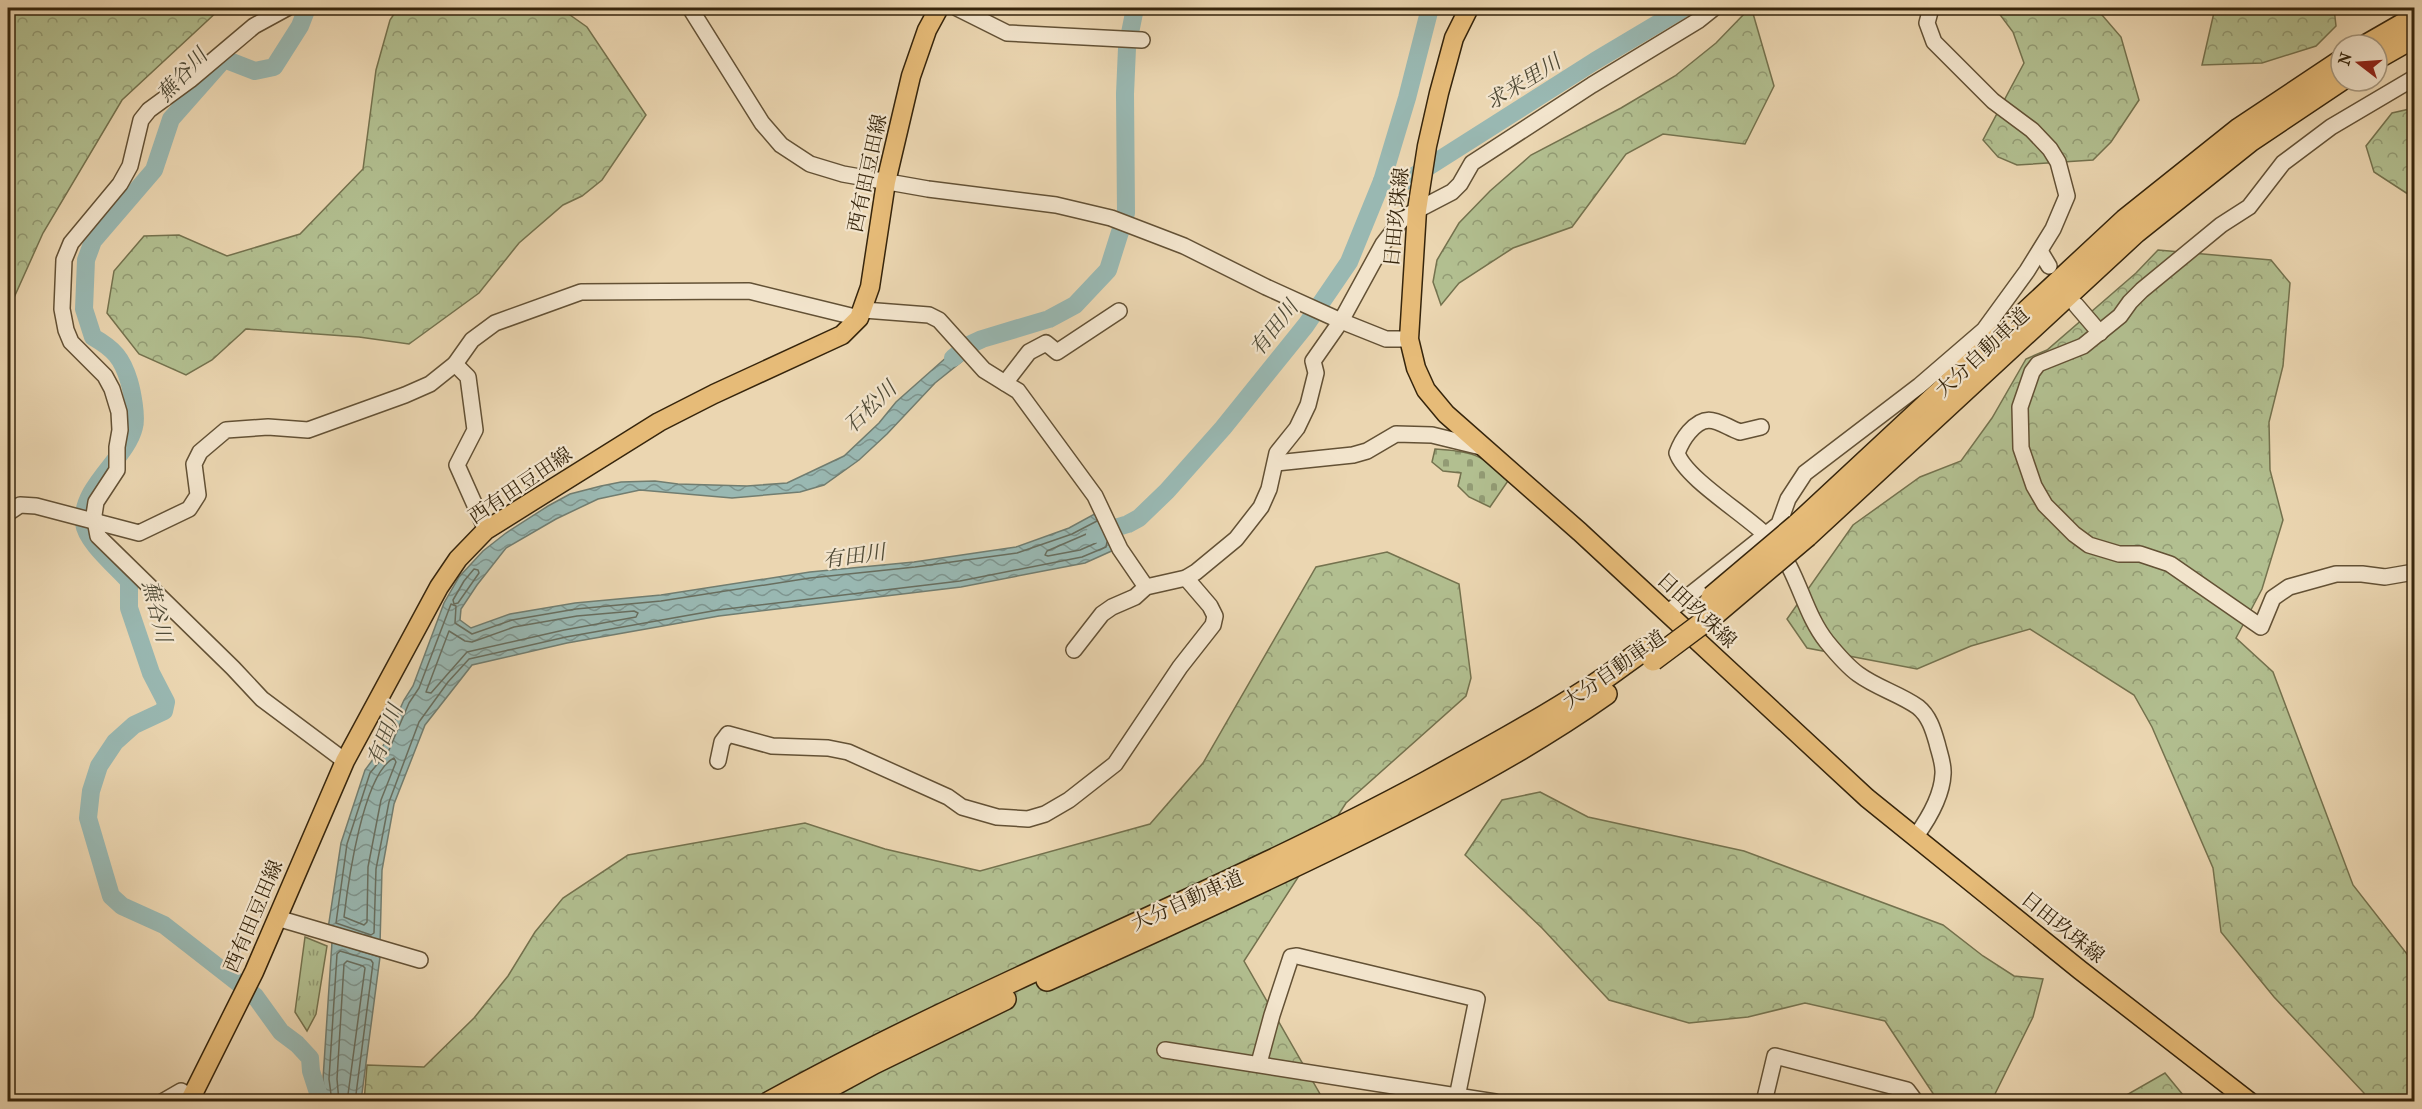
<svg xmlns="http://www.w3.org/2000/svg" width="2422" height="1109" font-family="'IM FELL French Canon','Noto Serif JP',serif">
	<defs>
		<pattern id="grass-tufts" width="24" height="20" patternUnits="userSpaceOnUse" patternTransform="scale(1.5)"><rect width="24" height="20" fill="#b2bf90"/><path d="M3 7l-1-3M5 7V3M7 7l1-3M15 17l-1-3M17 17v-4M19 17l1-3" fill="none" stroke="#929b74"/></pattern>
		<pattern id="forest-crowns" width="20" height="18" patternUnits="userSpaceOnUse" patternTransform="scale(1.5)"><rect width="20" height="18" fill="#b2bf90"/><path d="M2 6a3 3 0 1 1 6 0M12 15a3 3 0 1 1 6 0" fill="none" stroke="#929b74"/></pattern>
		<pattern id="cemetery-stones" width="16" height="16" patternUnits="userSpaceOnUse" patternTransform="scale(1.5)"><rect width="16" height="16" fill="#b2bf90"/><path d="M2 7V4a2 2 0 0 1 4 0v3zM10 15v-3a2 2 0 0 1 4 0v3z" fill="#929b74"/></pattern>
		<pattern id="water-waves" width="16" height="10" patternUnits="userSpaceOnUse" patternTransform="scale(1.5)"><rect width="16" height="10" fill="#99b8b2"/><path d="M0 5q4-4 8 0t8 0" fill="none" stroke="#7e958f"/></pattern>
	</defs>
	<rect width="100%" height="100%" fill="#ebd6b1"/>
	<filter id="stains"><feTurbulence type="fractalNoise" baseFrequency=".00333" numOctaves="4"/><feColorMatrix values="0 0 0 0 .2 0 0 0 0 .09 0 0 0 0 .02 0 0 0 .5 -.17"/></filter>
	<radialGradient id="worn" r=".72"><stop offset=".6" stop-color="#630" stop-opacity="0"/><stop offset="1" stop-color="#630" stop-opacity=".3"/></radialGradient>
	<!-- grass -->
	<polygon fill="url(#grass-tufts)" stroke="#74724e" stroke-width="1.5" points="305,937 327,946 316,1014 307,1031 295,1012"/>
	<!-- forest -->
	<g fill="url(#forest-crowns)" stroke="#74724e" stroke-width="1.5">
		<polygon points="8,8 221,8 122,100 43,233 8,311"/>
		<polygon points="398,8 560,8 587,27 646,115 602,180 582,196 563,205 519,243 479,293 409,344 359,337 246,329 212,360 186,375 139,354 107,313 114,271 144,236 179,235 227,256 300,234 363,169 376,70 390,20"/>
		<polygon points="1995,8 2096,8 2121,37 2139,100 2111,142 2093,160 2017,165 1998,157 1983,140 2024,63 2013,32"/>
		<polygon points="2215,8 2334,8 2336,26 2316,46 2262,63 2202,65"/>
		<polygon points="1752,10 1774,86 1745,144 1663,134 1626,154 1572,227 1513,248 1459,283 1441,305 1433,282 1437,260 1459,223 1490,191 1531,155 1621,108 1675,76 1716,43 1747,11"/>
		<polygon points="2414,108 2414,198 2374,172 2366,146 2392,113"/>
		<polygon points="2158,250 2271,260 2290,283 2283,366 2269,422 2270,470 2283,520 2262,589 2236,638 2273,672 2353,885 2414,963 2414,1101 2366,1101 2364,1093 2274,997 2221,932 2213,868 2152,727 2134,695 2030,629 1971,646 1917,669 1807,648 1787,619 1853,525 1920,477 1961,461 1992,418 2026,359 2047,350 2136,273"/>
		<polygon points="1387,552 1459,584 1471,678 1466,696 1346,803 1244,961 1324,1101 364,1102 367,1065 424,1067 474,1018 508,976 535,932 563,898 628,855 805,823 885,849 980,871 1150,824 1203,763 1316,567"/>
		<polygon points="1540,792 1588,817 1744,851 1943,925 1983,956 2014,976 2043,979 2033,1017 1995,1094 1994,1101 1938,1101 1885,1021 1805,1003 1748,1017 1689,1023 1609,1000 1542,928 1465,855 1502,800"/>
		<polygon points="2165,1073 2188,1101 2116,1101"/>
	</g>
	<!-- cemetery -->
	<path fill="url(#cemetery-stones)" stroke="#74724e" stroke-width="1.5" d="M 1435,449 C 1472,451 1481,455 1510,478 L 1490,507 L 1469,497 L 1458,486 L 1461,473 L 1443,471 L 1432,462 Z"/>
	<!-- water -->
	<g fill="url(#water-waves)" stroke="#717d70" stroke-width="1.5">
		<polygon points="958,347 966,358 935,383 887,434 859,460 824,485 800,492 732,498 640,490 598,499 556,519 506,548 477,585 461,609 460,620 471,628 510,614 575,603 661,595 810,572 914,562 1016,547 1069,528 1100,511 1116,549 1085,563 961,587 719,616 567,643 472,665 425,725 394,804 382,870 380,944 328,929 341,843 365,770 383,746 404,700 413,686 444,603 459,577 483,551 506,533 548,506 570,494 601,486 621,482 655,481 678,484 747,486 787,483 844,456 879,423 896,402"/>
		<polygon points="332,942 380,957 361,1101 326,1102 323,1079"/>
	</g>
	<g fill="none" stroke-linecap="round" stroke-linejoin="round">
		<!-- shore -->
		<g stroke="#686e5f" stroke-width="1.5">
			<polyline points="1097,521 1072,534 1017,553 915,567 810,578 661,601 576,609 512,620 472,634 455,623 456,606 451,604 419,688 409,703 389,750 370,773 347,844 336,923 371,935 374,933 376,869 389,802 419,722 448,682 469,659 566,637 718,610 960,581 1082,557 1106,547 1107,542"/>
			<polygon points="1091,532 1094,533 1097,539 1096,543 1080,550 1048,556 1045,555 1047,551"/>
			<polygon points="474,569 478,570 479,573 458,603 454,604 453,600 464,581"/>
			<polygon points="634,611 638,613 636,617 564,630 467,652 431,693 426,692 449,631 465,641 472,642 514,627 577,616"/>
			<path d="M 394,758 L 396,762 L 381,800 L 368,867 L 367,922 L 364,925 L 344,917 C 348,883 363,773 394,758 Z"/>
			<polyline points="332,1102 329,1079 337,954 340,951 371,960 373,963 355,1102"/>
			<polyline points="339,1102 337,1079 344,964 347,961 363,966 365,968 347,1102"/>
		</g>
		<!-- river -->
		<g stroke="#99b8b2" stroke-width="18">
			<path d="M 307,8 L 300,26 L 274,67 L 255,71 L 224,59 L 171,119 L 154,170 L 93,241 L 86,260 L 84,309 L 93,337 C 114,349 122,358 129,381 C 132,391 137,417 134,427 C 127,458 80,487 84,523 C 86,542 117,567 129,581 L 129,608 L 151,673 L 166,702 L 164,711 L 134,725 L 115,742 L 99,766 L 91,791 L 88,818 L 111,896 L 122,906 L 164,925 L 255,996 L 281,1032 L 297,1044 L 310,1058 L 311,1071 L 321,1102"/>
			<polyline points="1382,181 1406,181 1595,61 1684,8"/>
			<polyline points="953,358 969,345 982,339 1049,319 1075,305 1108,270 1126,213 1125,94 1127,48 1135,8"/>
			<polyline points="1095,534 1128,524 1139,518 1167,491 1223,428 1306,325 1349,262 1382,181 1407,98 1430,8"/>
		</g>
		<!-- minor casing -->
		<g stroke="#635135" stroke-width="18">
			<g id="minor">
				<polyline points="287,8 254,26 190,80 149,110 141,120 130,166 120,184 71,243 64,260 62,309 66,330 71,342 105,376 112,389 119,412 120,430 117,447 117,470 96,502 94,515 98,536 233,668 262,699 345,761"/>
				<polyline points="690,8 762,123 781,145 810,164 843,174 928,189 1056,205 1111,218 1184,246 1266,287 1341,321 1386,339 1409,339"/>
				<polyline points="957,8 1007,33 1142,40"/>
				<polyline points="2414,78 2331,127 2283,163 2249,207 2221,225 2142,290 2130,302 2120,316 2083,346 2038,364 2032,372 2020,407 2021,448 2034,486 2045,505 2074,534 2089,545 2119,554 2140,554 2170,564 2261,627 2273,598 2289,587 2336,574 2362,574 2385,577 2414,572"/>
				<polyline points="2040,251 2049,266"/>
				<polyline points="2076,305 2100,333"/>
				<polyline points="864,310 929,315 939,320 984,370 1018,391 1095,496 1120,549 1146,587"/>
				<polyline points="455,364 468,377 475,430 457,465 486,530"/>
				<polyline points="1005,383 1029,352 1046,343 1057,352 1119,311"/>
				<path d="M 1761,427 L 1740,432 C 1719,424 1708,410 1689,432 C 1683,439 1680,445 1677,453 C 1686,480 1752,518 1773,542 C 1799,572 1803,612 1827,642 C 1836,653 1847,666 1858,674 C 1877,688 1900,694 1918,707 C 1929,716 1933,729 1937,743 C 1939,752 1944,764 1943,774 C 1942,796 1929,818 1916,836"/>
				<polyline points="1276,463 1353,455 1367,451 1396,434 1432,435 1485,448"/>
				<polyline points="8,513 20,505 36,506 139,533 189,509 198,495 194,464 200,452 226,430 268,427 308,430 405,395 430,384 455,364 472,340 495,323 581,292 749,291 859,318"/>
				<polyline points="1667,613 1779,524 1788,499 1805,473 1919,386 1984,330 2027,271 2053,229 2067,196 2058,162 2050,149 2032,130 1993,101 1934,42 1927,23 1931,8"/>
				<polyline points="1074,650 1102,614 1112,607 1135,597 1146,587 1186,578 1196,572 1236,539 1261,507 1269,489 1277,453 1297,428 1308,405 1316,373 1313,361 1341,321 1383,244 1404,217 1452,192 1460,184 1472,163 1592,85 1699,20 1714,8"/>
				<polyline points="718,761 722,742 728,734 772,746 828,748 848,752 948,797 962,807 997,817 1028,819 1045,814 1069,800 1115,764 1180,667 1213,625 1215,616 1210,606 1186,578"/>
				<polyline points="277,918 420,960"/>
				<polyline points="1165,1050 1495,1102"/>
				<polyline points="1259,1063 1272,1015 1291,957 1297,956 1477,999 1456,1102"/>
				<polyline points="162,1102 181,1091 191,1097"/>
				<polyline points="1764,1102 1775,1056 1907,1090 1916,1102"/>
			</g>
		</g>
		<!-- major casing -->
		<g stroke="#36250c" stroke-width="21">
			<g id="major">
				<polyline points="1469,8 1454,38 1439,93 1427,146 1417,210 1409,339 1416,368 1426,390 1446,414 1580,532 1867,798 2080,970 2250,1102"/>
				<polyline points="189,1102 254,972 345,761 439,587 458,559 486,530 659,422 714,394 842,335 859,318 870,287 886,182 911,76 927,30 939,8"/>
			</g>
		</g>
		<!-- highway casing -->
		<g stroke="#36250c" stroke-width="24">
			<g id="highway">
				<polyline points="2367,45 2414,18"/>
				<polyline points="2377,58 2414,37"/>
				<polyline points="1797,525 2125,220 2239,129 2341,61"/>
				<polyline points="1807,536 2136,232 2250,141 2341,80"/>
				<path d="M 1047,980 C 1147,935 1246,890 1344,842 C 1434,798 1524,752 1606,694"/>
				<path d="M 770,1102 C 983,985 1211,898 1425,783 C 1480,753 1535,723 1588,689 C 1608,677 1626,662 1645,649"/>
				<polyline points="802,1102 874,1063 1005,999"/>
			</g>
		</g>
		<!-- minor -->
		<use href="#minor" stroke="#f2e4cc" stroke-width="15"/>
		<!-- major -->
		<use href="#major" stroke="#e6bb78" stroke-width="18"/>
		<!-- highway -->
		<use href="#highway" stroke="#e6bb78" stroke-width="21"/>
		<!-- highway-bridge casing -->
		<g stroke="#36250c" stroke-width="24" stroke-linecap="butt">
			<g id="highway-bridge">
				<polyline points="1712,597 1797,525"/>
				<polyline points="1653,660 1716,613 1807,536"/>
			</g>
		</g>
		<!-- highway-bridge -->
		<use href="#highway-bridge" stroke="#e6bb78" stroke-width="21"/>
	</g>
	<g text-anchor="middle" stroke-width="4.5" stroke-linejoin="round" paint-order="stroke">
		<!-- street labels -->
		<g font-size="20" fill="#36250c" stroke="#f2e4cc">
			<text transform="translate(867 173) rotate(-78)" y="7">西有田豆田線</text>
			<text transform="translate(1396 217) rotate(-84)" y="7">日田玖珠線</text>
			<text transform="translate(1982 352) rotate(-43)" y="7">大分自動車道</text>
			<text transform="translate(520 485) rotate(-34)" y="7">西有田豆田線</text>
			<text transform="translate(1697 610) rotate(43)" y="7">日田玖珠線</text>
			<text transform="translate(1614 669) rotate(-35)" y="7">大分自動車道</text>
			<text transform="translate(1187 900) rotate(-24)" y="7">大分自動車道</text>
			<text transform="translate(253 916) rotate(-67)" y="7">西有田豆田線</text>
			<text transform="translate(2063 927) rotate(39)" y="7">日田玖珠線</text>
		</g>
		<!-- water labels -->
		<g font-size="21" font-style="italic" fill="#4f4a36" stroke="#f2e4cc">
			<text transform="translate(182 75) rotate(-47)" y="7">蕪谷川</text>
			<text transform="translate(1523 82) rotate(-32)" y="7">求来里川</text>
			<text transform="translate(1274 328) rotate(-52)" y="7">有田川</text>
			<text transform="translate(870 407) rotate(-44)" y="7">石松川</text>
			<text transform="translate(854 556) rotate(-8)" y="7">有田川</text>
			<text transform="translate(157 611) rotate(76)" y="7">蕪谷川</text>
			<text transform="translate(385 735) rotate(-69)" y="7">有田川</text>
		</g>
	</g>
	<!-- margin -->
	<rect width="2422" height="1109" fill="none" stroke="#ebd6b1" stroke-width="30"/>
	<rect x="9" y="9" width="2404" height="1091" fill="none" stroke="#36250c" stroke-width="3"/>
	<rect x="15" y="15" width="2392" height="1079" fill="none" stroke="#36250c" stroke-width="1.5"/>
	<!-- north arrow -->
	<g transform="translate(2359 63) rotate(287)"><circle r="28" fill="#f2e4cc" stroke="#a7987f" stroke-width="1.5"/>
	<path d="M0-4.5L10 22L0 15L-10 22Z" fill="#8f2418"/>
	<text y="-9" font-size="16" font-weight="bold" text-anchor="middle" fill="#36250c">N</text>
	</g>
	<rect width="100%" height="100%" filter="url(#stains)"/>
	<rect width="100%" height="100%" fill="url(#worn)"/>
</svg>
